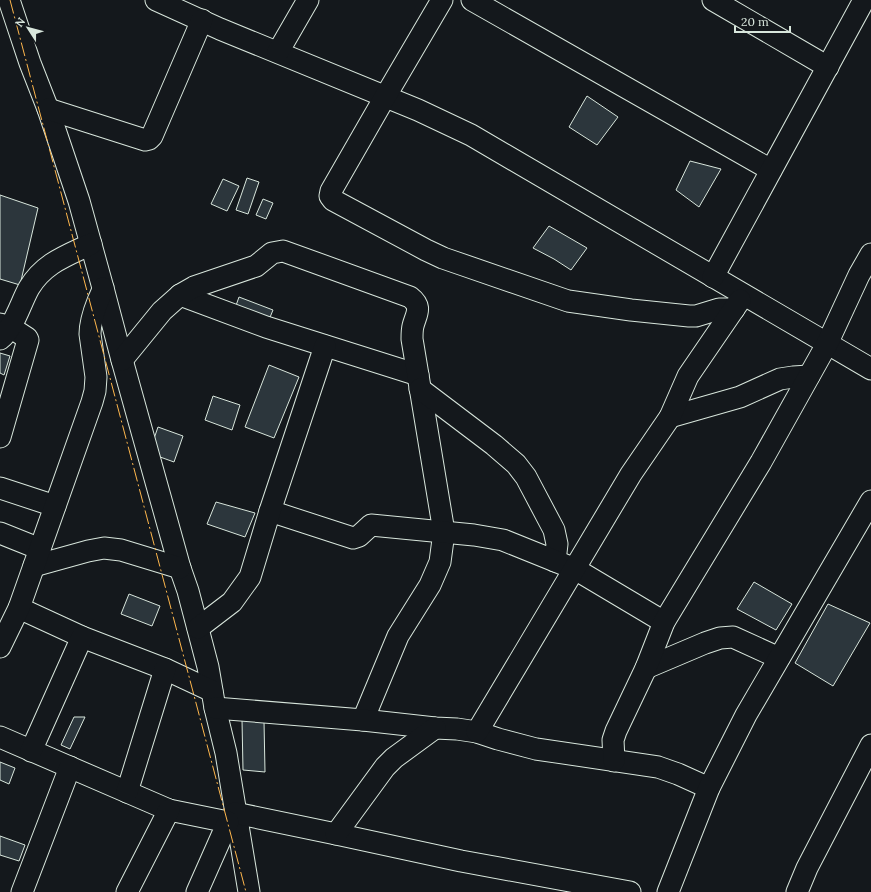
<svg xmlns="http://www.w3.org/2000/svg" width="871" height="892" font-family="Lora,serif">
	<rect width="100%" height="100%" fill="#14181c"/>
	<!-- building -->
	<g fill="#2c363c" stroke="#d8e6dc">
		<polygon points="587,96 618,117 597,145 569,127"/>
		<polygon points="690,161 721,169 699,207 676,190"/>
		<polygon points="247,178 259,182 248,214 236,210"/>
		<polygon points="223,179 239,186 227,211 211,204"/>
		<polygon points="0,195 38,208 20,285 0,279"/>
		<polygon points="263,199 273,203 266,219 256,215"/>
		<polygon points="549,226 587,248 571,270 554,259 533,248"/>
		<polygon points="239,297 273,310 266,327 233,314"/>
		<polygon points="0,353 10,356 4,375 0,373"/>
		<polygon points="269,365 299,377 274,438 245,427"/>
		<polygon points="213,396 240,405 232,430 205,420"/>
		<polygon points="158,427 183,436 174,462 149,453"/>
		<polygon points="216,502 255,513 245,537 207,524"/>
		<polygon points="754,582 792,604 776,630 737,609"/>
		<polygon points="129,594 160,606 152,626 121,614"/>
		<polygon points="828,604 870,623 833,686 795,663"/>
		<polygon points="74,717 85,717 70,749 61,745"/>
		<polygon points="242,720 264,721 265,772 243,770"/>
		<polygon points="0,762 15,768 9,784 0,780"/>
		<polygon points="0,836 25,845 19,861 0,855"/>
	</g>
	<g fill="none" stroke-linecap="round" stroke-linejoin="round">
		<!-- minor casing -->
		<g stroke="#d8e6dc" stroke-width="23">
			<g id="minor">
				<polyline points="9,0 30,63 48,109 79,201 103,288 122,360 180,568 188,591 208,667 215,708 226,753 249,892"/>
				<polyline points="156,0 220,29 418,110 471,135 871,369"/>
				<polyline points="442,0 385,97 331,191 330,196 333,200 426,250 443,258 568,301 631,310 689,316 696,316 719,309 734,309"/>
				<polyline points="472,0 771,170"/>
				<polyline points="713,0 828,67"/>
				<polyline points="278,52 308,0"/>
				<polyline points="48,109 145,140 149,139 152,136 202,20"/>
				<polyline points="713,277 864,0"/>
				<polyline points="180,295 266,327 418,375"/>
				<polyline points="0,324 10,327 27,338 28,340 0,437"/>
				<path d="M 0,339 C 13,330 21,302 29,288 C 44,263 66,256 91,244"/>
				<path d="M 122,360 L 162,311 L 180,295 L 194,287 L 256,266 L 272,253 L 283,251 L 410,297 C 423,307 416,314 413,326 C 412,330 412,335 412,339 L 444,532 L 440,562 L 430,585 L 398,636 L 363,720"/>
				<polyline points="420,389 494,445 516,464 526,477 554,530 557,544 555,561"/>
				<polyline points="670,417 740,397 780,379 793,377 809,376"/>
				<polyline points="0,488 55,506"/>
				<polyline points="270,511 353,538 359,536 371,525 474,535 503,540 575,569 664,622"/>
				<polyline points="0,533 40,549"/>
				<polyline points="34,566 88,551 104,548 121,550 180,568"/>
				<polyline points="19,608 82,637 165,669 212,691"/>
				<polyline points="198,628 232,602 250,577 270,511 325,346"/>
				<path d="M 0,647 L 19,608 L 92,402 L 95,391 L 96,377 L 90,334 C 90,323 94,311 98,301 C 100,296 102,293 103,288"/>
				<polyline points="646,668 705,643 720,638 733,637 779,658"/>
				<polyline points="215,708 363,720 435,728 457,729 477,732 498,739 536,749 658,767 678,774 709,788"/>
				<polyline points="477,732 631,474 670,417 688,376 740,300"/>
				<polyline points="0,737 169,810 228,822 238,827"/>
				<polyline points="31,751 82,637"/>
				<polyline points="614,761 613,740 616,731 646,668 664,622 761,462 827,344 859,275 871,254"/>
				<polyline points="127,792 165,669"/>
				<polyline points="235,813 336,834 461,861 630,892"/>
				<polyline points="336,834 385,767 394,758 435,728"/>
				<polyline points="22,892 70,767"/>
				<polyline points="127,892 169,810"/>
				<polyline points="197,892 228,822"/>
				<polyline points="668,892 709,788 746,715 871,501"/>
				<polyline points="797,892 807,868 871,745"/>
			</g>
		</g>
		<!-- minor -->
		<use href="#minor" stroke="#14181c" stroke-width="21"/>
		<!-- power -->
		<polyline stroke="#ffb74d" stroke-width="1" stroke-dasharray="14 3 2 3" stroke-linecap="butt" points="10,0 246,892"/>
	</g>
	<!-- north arrow -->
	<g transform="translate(28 28) rotate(306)" stroke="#14181c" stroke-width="3" paint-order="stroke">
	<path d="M0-3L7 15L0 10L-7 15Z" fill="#d8e6dc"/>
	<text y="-6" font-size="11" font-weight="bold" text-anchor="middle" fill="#d8e6dc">N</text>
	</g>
	<!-- scale -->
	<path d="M735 26v6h55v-6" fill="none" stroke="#d8e6dc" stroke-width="2"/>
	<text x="741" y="26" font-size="12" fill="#d8e6dc" stroke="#14181c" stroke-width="3" paint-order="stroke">20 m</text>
</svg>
